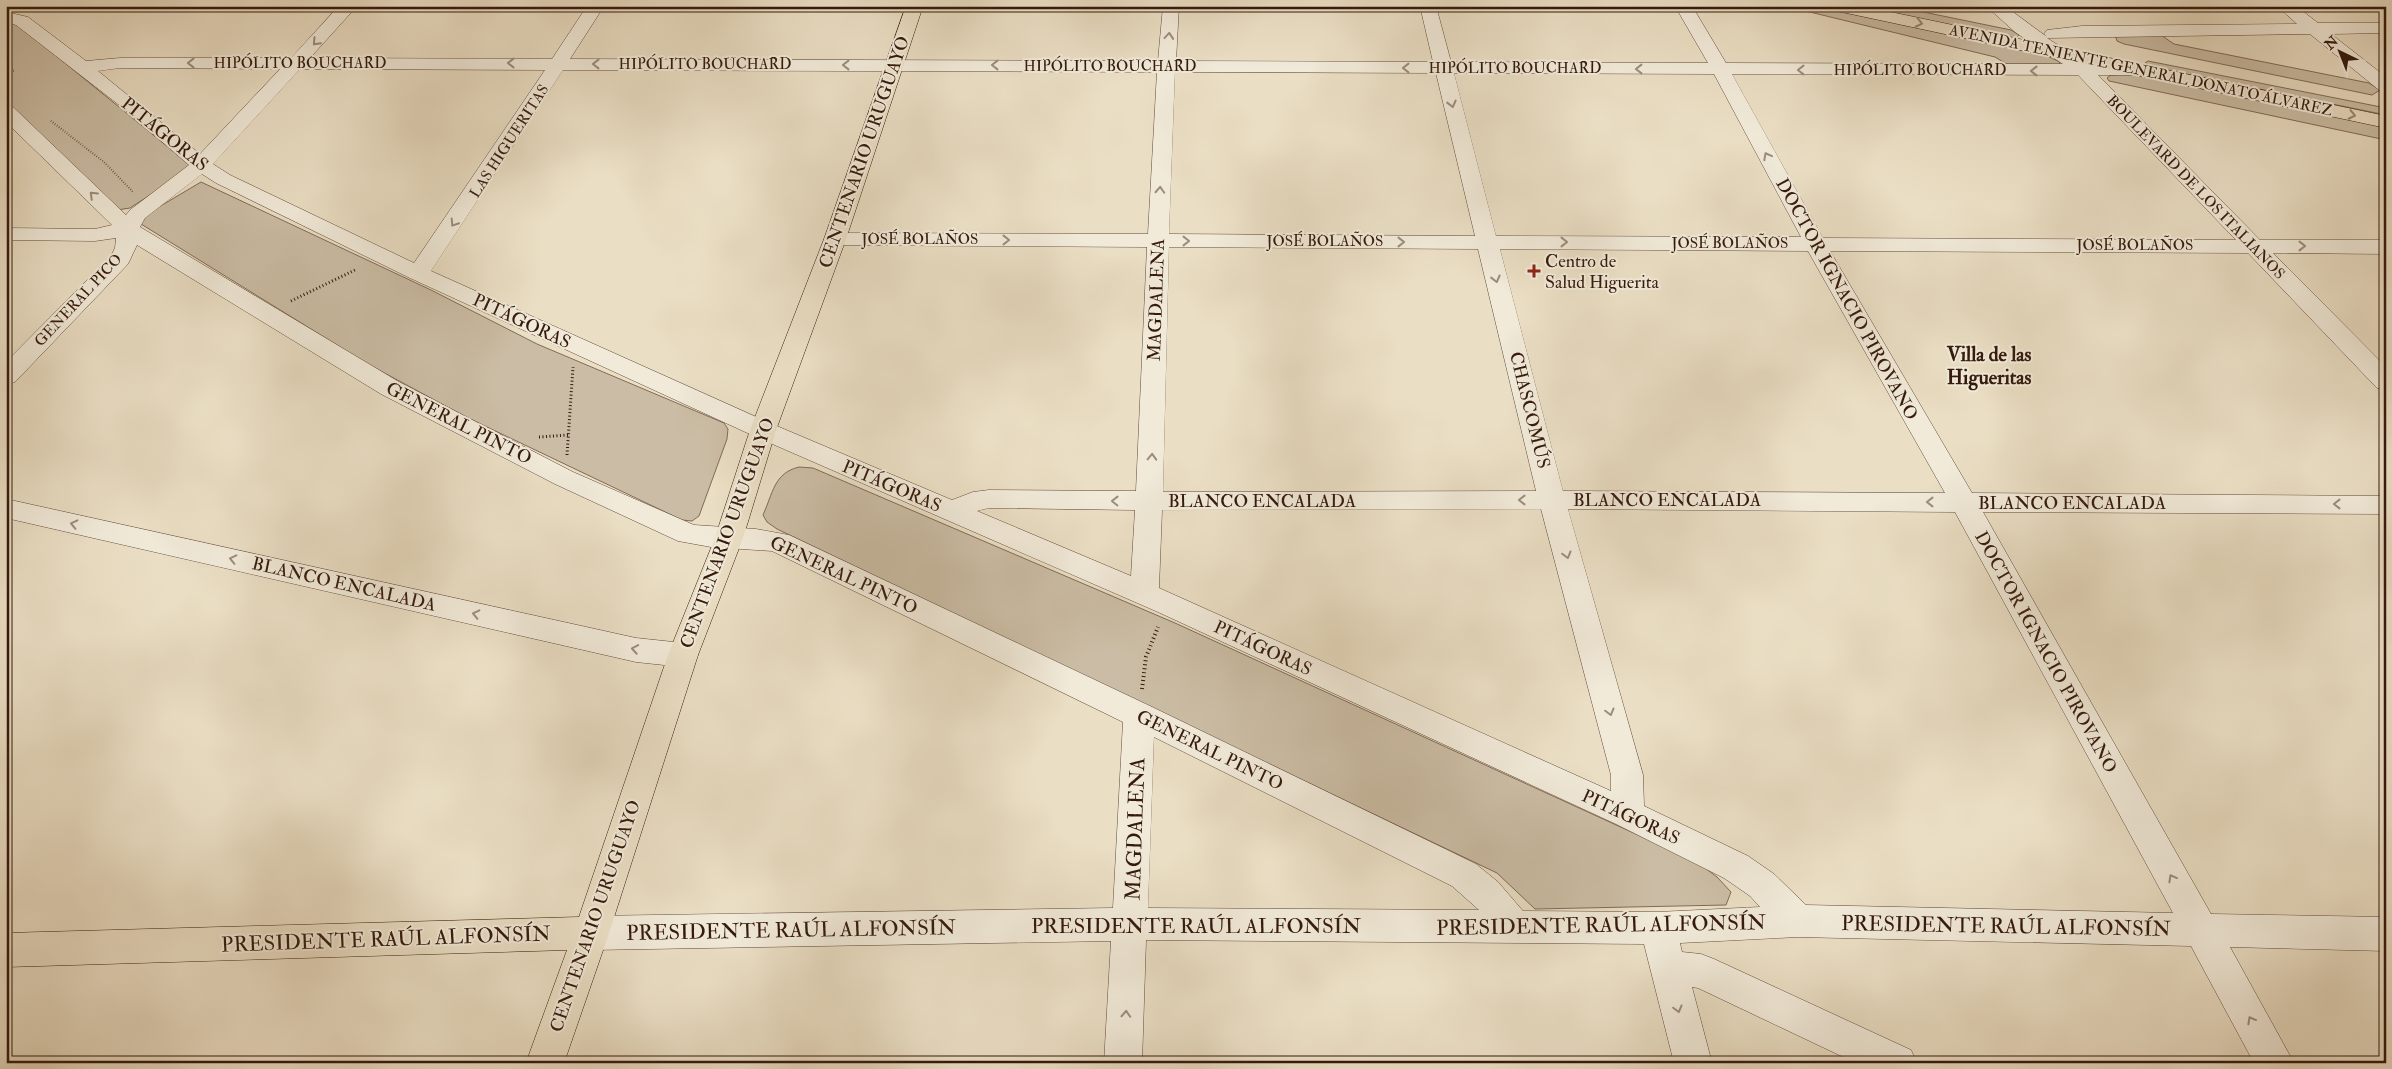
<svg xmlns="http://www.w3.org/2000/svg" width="2392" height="1069" font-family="'IM FELL Double Pica',serif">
	<rect width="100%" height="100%" fill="#eadec4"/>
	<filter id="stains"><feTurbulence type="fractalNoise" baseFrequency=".004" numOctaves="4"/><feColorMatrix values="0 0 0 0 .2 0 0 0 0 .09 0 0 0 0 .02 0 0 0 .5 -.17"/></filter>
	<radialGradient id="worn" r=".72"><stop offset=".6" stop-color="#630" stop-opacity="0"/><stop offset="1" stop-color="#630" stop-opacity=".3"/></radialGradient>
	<!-- green -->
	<g fill="#cbbda5" stroke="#806b58">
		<polygon points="1785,6 1816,6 2043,54 2060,62 2059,65 2010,66 1995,57"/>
		<polygon points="1857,6 1894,6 2011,30 2019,35 2016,38 2009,37"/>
		<polygon points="6,22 16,23 190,165 188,170 130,208 117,210 6,101 6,76 14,71 6,62"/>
		<polygon points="2115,35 2161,35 2174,44 2369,83 2380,90 2372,95 2124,44 2117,41"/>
		<polygon points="2148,61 2386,108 2386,115 2156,68 2145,63"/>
		<polygon points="2129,74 2386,126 2386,140 2109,81 2107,78 2111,75"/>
		<polygon points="201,182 431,290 537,344 724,423 728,429 727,439 699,516 692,521 682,520 464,416 366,363 141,224 142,217"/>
		<path d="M 799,467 L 813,468 L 1175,623 L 1697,862 L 1717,877 L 1731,892 L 1726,905 L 1535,909 L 1497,873 L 777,529 L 767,522 L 763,515 C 773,493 774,473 799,467 Z"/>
	</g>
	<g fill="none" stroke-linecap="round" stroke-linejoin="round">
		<!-- minor casing -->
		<g stroke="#624a3a" stroke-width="1">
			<g id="minor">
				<path d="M 339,6 L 357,6 L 310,58 L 552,59 L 587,6 L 604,6 L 570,59 L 1158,61 L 1163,6 L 1179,6 L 1176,61 L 1433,62 L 1420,6 L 1436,6 L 1451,62 L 1708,63 L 1675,6 L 1692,6 L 1726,63 L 2063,64 L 2015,32 L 1986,6 L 2005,6 L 2047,37 L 2044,34 L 2047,30 L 2082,26 L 2297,24 L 2277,6 L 2296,6 L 2318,23 L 2386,23 L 2386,33 L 2331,34 L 2386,77 L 2386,91 L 2379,90 L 2310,34 L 2047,38 L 2087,64 L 2145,66 L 2148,70 L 2145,74 L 2139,75 L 2098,75 L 2260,240 L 2386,240 L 2386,254 L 2273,253 L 2386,367 L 2386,390 L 2377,388 L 2248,253 L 1830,251 L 1972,493 L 2386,496 L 2386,514 L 1983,512 L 2211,914 L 2386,917 L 2386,951 L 2230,947 L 2294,1063 L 2254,1063 L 2191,946 L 1798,937 L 1680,943 L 1682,952 L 1701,954 L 1714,959 L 1911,1050 L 1917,1063 L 1856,1063 L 1698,988 L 1692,987 L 1712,1063 L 1674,1063 L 1644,944 L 1146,940 L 1142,1063 L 1104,1063 L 1111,941 L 591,950 L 578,945 L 573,933 L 578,921 L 591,916 L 1113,908 L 1123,722 L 772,551 L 711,547 L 678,541 L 555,484 L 381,394 L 137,245 L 128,264 L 15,382 L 6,385 L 6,362 L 111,256 L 115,248 L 116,238 L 95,241 L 6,240 L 6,228 L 95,229 L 112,225 L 6,122 L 6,105 L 13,107 L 126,215 L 130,210 L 189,165 L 123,108 L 16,25 L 6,22 L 6,12 L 28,17 L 86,61 L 120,58 L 291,58 ZM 120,68 L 280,69 L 200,154 L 98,71 ZM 300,69 L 545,70 L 414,263 L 230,175 L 213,164 ZM 563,70 L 1157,72 L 1148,234 L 835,233 L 827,234 L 824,239 L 827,244 L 835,245 L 1147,247 L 1136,491 L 989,490 L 973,492 L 952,500 L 772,424 L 431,271 ZM 1175,72 L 1436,73 L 1475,236 L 1169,234 ZM 1454,73 L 1714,74 L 1801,237 L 1496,236 ZM 1732,74 L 2078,75 L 2236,240 L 1823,238 ZM 202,174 L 216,183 L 410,278 L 754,436 L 1158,612 L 1616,824 L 1724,878 L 1750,896 L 1760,907 L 1658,912 L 1523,911 L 1498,882 L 1476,864 L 1150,706 L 789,535 L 756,529 L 694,525 L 573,472 L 399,382 L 140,227 L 145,218 ZM 1169,247 L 1478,249 L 1536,491 L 1163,492 ZM 1500,249 L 1808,251 L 1945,493 L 1563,491 ZM 989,508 L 1135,510 L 1131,576 L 977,511 ZM 1541,509 L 1611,775 L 1611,791 L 1159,588 L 1162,510 ZM 1568,509 L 1955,512 L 2173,913 L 1806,905 L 1774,874 L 1748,856 L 1644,806 L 1643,775 ZM 1154,737 L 1452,886 L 1479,910 L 1148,908 Z"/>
				<polygon points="6,499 636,638 683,643 694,647 698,655 694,663 683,667 636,662 6,518"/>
			</g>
		</g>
		<!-- major casing -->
		<g stroke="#34190c" stroke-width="1">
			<g id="major">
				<polygon points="906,6 923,6 846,239 776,430 743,538 698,655 609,933 564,1063 526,1063 567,950 6,967 6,933 579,917 668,655 715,538 750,430 824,239"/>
				<polygon points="1829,6 1862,6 2386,116 2386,128 1837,11 1831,10"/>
			</g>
		</g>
		<!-- path-far2 -->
		<g stroke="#34190c" stroke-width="2" stroke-dasharray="0.5 2" stroke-linecap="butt">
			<polyline points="1804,6 1818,9"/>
			<polyline points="6,68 9,71 6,74"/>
			<polyline points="51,121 104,162 133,192"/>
		</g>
		<!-- path-far1 -->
		<g stroke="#34190c" stroke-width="3" stroke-dasharray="1 2.5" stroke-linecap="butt">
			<polyline points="291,301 357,269"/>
			<polyline points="539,437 569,435"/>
			<polyline points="567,455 573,367"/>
		</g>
		<!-- path -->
		<polyline stroke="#34190c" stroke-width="4" stroke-dasharray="1 3" stroke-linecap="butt" points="1142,689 1146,657 1158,627"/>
		<!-- minor -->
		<use href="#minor" fill="#f1ead9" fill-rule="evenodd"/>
		<!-- major -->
		<use href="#major" fill="#eadec4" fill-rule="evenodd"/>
	</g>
	<!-- one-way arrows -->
	<defs><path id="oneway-chevron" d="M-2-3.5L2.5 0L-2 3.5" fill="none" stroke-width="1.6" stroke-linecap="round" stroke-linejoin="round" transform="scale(1.25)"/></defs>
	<g stroke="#988571">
		<use href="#oneway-chevron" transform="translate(1919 23) rotate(12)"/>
		<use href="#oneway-chevron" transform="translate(2352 115) rotate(12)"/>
	</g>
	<g stroke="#9c8c7d">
		<use href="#oneway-chevron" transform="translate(1169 36) rotate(-85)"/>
		<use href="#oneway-chevron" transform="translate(316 42) rotate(133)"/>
		<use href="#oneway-chevron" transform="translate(191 63) rotate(-180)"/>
		<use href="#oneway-chevron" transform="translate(511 63) rotate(180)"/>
		<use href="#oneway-chevron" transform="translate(596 64) rotate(-180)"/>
		<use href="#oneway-chevron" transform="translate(846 65) rotate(-180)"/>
		<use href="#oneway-chevron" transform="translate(995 65) rotate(-180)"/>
		<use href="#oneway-chevron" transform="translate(1406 68) rotate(-180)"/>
		<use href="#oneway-chevron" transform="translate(1639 69) rotate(-180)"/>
		<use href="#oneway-chevron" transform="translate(1801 70) rotate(-180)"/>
		<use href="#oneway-chevron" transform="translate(2034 71) rotate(180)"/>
		<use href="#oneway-chevron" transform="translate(1452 104) rotate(76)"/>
		<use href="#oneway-chevron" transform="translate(1767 156) rotate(-118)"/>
		<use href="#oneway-chevron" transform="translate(1160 190) rotate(-87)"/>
		<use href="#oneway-chevron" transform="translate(93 195) rotate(-136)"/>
		<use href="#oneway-chevron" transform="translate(454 223) rotate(123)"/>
		<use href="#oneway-chevron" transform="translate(1006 240)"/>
		<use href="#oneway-chevron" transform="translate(1186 241)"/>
		<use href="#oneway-chevron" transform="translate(1401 242)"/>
		<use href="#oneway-chevron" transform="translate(1564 242)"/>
		<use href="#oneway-chevron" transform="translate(2302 246)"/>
		<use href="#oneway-chevron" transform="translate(1496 279) rotate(76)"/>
		<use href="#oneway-chevron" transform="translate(1152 457) rotate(-88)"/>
		<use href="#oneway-chevron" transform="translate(1522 500) rotate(180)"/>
		<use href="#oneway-chevron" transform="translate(1115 501) rotate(-179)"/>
		<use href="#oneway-chevron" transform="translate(1930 502) rotate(-180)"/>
		<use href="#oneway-chevron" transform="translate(2337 504) rotate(-180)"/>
		<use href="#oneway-chevron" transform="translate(74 524) rotate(-167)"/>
		<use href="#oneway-chevron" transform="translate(1567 555) rotate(75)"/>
		<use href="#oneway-chevron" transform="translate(233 559) rotate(-167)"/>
		<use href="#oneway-chevron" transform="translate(476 614) rotate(-167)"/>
		<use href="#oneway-chevron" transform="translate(635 649) rotate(-170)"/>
		<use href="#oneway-chevron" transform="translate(1610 712) rotate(75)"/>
		<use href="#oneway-chevron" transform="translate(2172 878) rotate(-119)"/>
		<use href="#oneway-chevron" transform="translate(1678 1009) rotate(75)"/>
		<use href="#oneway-chevron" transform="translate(1126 1014) rotate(-87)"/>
		<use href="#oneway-chevron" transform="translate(2251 1020) rotate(-119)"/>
	</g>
	<!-- markers -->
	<path fill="#8f2418" stroke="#f1ead9" stroke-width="2" d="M1531.5 263.5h5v5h5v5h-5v5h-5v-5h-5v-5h5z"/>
	<g text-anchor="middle" stroke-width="4" stroke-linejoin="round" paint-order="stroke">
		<!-- far-street labels -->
		<g font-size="15" fill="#34190c" stroke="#f1ead9">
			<text x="300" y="68">HIPÓLITO BOUCHARD</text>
			<text x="705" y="69">HIPÓLITO BOUCHARD</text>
			<text x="1110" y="71">HIPÓLITO BOUCHARD</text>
			<text x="1515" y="73">HIPÓLITO BOUCHARD</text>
			<text x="1920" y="75">HIPÓLITO BOUCHARD</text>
			<text transform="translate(2141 70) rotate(12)" y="5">AVENIDA TENIENTE GENERAL DONATO ÁLVAREZ</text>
			<text transform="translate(509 141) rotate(-57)" y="5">LAS HIGUERITAS</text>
			<text transform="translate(2196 187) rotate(46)" y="5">BOULEVARD DE LOS ITALIANOS</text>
			<text x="920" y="244">JOSÉ BOLAÑOS</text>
			<text x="1325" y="246">JOSÉ BOLAÑOS</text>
			<text x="1730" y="248">JOSÉ BOLAÑOS</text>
			<text x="2135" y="250">JOSÉ BOLAÑOS</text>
			<text transform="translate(78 300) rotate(-47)" y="5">GENERAL PICO</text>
		</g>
		<!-- street labels -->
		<g font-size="18" fill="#34190c" stroke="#f1ead9">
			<text transform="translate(165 134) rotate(39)" y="6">PITÁGORAS</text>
			<text transform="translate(864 152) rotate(-71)" y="6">CENTENARIO URUGUAYO</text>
			<text transform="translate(1847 299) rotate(61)" y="6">DOCTOR IGNACIO PIROVANO</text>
			<text transform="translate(1156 300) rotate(-88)" y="6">MAGDALENA</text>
			<text transform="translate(522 321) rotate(25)" y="6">PITÁGORAS</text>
			<text transform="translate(1530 410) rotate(76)" y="6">CHASCOMÚS</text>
			<text transform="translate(459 423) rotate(27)" y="6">GENERAL PINTO</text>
			<text transform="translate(892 486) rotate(23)" y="6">PITÁGORAS</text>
			<text x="1667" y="506">BLANCO ENCALADA</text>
			<text x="1262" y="507">BLANCO ENCALADA</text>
			<text x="2072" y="509">BLANCO ENCALADA</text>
			<text transform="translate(727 533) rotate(-70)" y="6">CENTENARIO URUGUAYO</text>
			<text transform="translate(844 575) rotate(25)" y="6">GENERAL PINTO</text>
			<text transform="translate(344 584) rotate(13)" y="6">BLANCO ENCALADA</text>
			<text transform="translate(1263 648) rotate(25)" y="6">PITÁGORAS</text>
			<text transform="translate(2046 652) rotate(61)" y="6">DOCTOR IGNACIO PIROVANO</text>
			<text transform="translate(1210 750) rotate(26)" y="6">GENERAL PINTO</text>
			<text transform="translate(1631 817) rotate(25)" y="6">PITÁGORAS</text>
			<text transform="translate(595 916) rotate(-71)" y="6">CENTENARIO URUGUAYO</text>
		</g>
		<!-- poi labels -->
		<g font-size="18" fill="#34190c" stroke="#f1ead9" text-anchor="start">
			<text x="1545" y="267">Centro de<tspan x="1545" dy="21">Salud Higuerita</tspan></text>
		</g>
		<!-- quarter labels -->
		<g font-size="20" font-weight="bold" fill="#34190c" stroke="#f1ead9">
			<text x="1989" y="361">Villa de las<tspan x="1989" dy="23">Higueritas</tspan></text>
		</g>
		<!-- near-street labels -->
		<g font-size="21" fill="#34190c" stroke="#f1ead9">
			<text transform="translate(1135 829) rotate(-88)" y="7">MAGDALENA</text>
			<text transform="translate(1601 925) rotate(-1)" y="7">PRESIDENTE RAÚL ALFONSÍN</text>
			<text x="1196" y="933">PRESIDENTE RAÚL ALFONSÍN</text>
			<text transform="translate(2006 926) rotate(1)" y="7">PRESIDENTE RAÚL ALFONSÍN</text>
			<text transform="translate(791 930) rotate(-1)" y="7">PRESIDENTE RAÚL ALFONSÍN</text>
			<text transform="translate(386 939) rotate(-2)" y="7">PRESIDENTE RAÚL ALFONSÍN</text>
		</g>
	</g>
	<!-- margin -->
	<rect width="2392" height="1069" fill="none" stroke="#eadec4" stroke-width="25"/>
	<rect x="8" y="8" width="2377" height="1054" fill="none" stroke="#34190c" stroke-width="2.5"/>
	<rect x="12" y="12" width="2367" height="1044" fill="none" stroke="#34190c"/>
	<!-- north arrow -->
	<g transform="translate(2340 52) rotate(317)" stroke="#f1ead9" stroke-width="4" paint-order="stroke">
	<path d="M0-4L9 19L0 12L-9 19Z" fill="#34190c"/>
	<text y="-8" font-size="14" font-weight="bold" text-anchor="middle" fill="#34190c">N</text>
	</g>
	<rect width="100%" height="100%" filter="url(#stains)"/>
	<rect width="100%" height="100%" fill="url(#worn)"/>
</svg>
